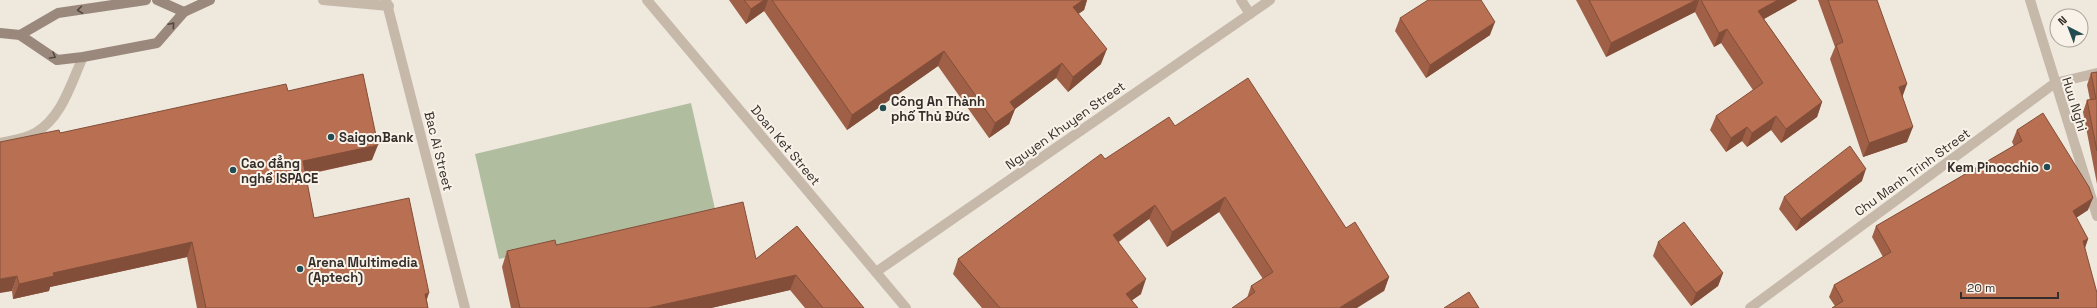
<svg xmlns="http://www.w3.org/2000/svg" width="2097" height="308" font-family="'Space Grotesk',sans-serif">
	<rect width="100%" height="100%" fill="#efe8dd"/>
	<!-- green -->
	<polygon fill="#b1bd9f" points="691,103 715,209 499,259 475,154"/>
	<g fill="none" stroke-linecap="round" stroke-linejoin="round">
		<!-- lane -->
		<path stroke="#c6b9aa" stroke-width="10" d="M 0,143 C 11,140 26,139 35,133 C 62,118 71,83 83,57"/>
		<!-- street -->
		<g stroke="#c6b9aa" stroke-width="10">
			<polyline points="323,0 389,6"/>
			<polyline points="386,0 465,308"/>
			<polyline points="647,0 906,308"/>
			<polyline points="1241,0 1250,14"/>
			<polyline points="2030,0 2097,216"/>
			<polyline points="876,272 1270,0"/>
			<polyline points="1750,308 2055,83 2097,73"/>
		</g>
		<!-- secondary -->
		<g stroke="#9a887c" stroke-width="10">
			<polyline points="157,0 184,12"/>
			<polyline points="0,33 20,35 57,60 83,57 157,43 184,12 210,0"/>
			<polyline points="20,35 58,13 146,0"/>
		</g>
	</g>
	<!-- wall -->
	<g fill="#9f6047">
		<polygon points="729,0 1087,0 1084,10 1078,14 1101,64 1068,92 1056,78 1015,109 1009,124 989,138 938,66 847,130 764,11 746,24"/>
		<polygon points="1576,0 1797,0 1796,1 1764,19 1822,102 1817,117 1781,143 1771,130 1747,147 1742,141 1726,152 1710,130 1716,116 1753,90 1721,43 1714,47 1695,12 1606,57"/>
		<polygon points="1818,0 1877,0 1903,98 1907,142 1863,157 1830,59 1835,47"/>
		<polygon points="1400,18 1490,35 1426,78 1395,31"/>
		<polygon points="2097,72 2097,184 2083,112 2087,100 2090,100 2087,85 2091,73"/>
		<polygon points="288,91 372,160 305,175 314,218 427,300 428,308 197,308 187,257 50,287 49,291 13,299 12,291 60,133"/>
		<polygon points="1175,126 1346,228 1389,277 1384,291 1247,298 1251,286 1263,279 1219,212 1167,247 1149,219 1119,242 1141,294 1132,300 1138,308 982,308 953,274 958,259 1105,159"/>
		<polygon points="2017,130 2088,210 2076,218 2088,239 2085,247 1835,306 1829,297 1834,285 1883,257 1872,237 1876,226 2014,146 2012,142"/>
		<polygon points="1862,181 1796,231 1779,209 1784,197"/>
		<polygon points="797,226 864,308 805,308 790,290 711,308 511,308 502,267 507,251 556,245 756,259"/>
		<polygon points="1658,242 1723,273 1718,286 1691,306 1653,256"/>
	</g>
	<!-- shaded-wall -->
	<g fill="#824e39">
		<polygon points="764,0 768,0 764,11 746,24 751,9"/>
		<polygon points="1083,0 1087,0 1084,10 1067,22 1073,7"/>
		<polygon points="1696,0 1699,0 1695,12 1606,57 1611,43"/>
		<polygon points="1778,0 1797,0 1796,1 1753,25 1758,11"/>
		<polygon points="1495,22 1490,35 1426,78 1430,65"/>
		<polygon points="1727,29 1721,43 1714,47 1719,33"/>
		<polygon points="1107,49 1101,64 1068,92 1073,77"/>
		<polygon points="944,51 938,66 847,130 852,115"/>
		<polygon points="1062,63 1056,78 1015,109 1009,124 989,138 995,123 1010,102"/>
		<polygon points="1907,84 1902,98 1899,87"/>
		<polygon points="1822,102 1817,117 1781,143 1786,129"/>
		<polygon points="1776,116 1771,130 1747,147 1752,133"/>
		<polygon points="1747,127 1742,141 1726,152 1731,138"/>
		<polygon points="1913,127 1907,142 1863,157 1869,143"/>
		<polygon points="378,145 372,160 297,176 303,161"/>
		<polygon points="1866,169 1862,181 1796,231 1801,219"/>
		<polygon points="1225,197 1219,212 1167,247 1172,232"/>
		<polygon points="2093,198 2088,210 2068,223 2073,211"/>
		<polygon points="1155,205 1149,219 1108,249 1113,235"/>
		<polygon points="2088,239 2084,251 2083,241"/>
		<polygon points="192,242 187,257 50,287 49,291 13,299 19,284 53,273"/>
		<polygon points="1723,273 1718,286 1691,306 1696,293"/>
		<polygon points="796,275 790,290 711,308 648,308"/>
		<polygon points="17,276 12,291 0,293 0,279"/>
		<polygon points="1389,277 1384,291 1357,308 1339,308"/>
		<polygon points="1146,279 1141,294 1121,308 1126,294"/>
		<polygon points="429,293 424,308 425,294"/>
	</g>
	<!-- building -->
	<g fill="#b97052" stroke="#824e39">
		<polygon points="744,0 764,0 751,9"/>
		<polygon points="772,0 1083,0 1073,7 1107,49 1073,77 1062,63 1010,102 1015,109 995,123 944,51 852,115"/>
		<polygon points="1428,0 1481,0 1495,22 1430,65 1400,18"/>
		<polygon points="1589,0 1696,0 1611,43"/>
		<polygon points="1701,0 1778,0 1758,11 1822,102 1786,129 1776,116 1752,133 1747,127 1731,138 1716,116 1763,83 1727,29 1719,33"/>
		<polygon points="1828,0 1877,0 1907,84 1899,87 1913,127 1869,143 1836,45 1843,42"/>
		<polygon points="2097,72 2097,151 2087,100 2096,99 2091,73"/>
		<polygon points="363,74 378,145 303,161 314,218 409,198 429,293 425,294 428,308 206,308 192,242 53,273 54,276 19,284 17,276 0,279 0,142 59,130 60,133 286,84 288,91"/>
		<polygon points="1248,78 1346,228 1355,222 1389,277 1339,308 1232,308 1255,292 1251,286 1273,272 1225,197 1172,232 1155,205 1113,235 1146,279 1126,294 1138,308 1000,308 958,259 1101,154 1105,159 1169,117 1175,126"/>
		<polygon points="2043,113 2089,187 2093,198 2073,211 2088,239 2083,241 2097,293 2097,308 1832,308 1843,301 1834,285 1891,252 1876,226 2022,141 2017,130"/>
		<polygon points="1850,146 1866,169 1801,219 1784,197"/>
		<polygon points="743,202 756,259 797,226 864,308 823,308 796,275 648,308 520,308 507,251 555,240 556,245"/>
		<polygon points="1684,222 1723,273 1696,293 1658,242"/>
		<polygon points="1469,292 1479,308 1444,308"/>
	</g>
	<!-- one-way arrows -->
	<defs><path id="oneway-chevron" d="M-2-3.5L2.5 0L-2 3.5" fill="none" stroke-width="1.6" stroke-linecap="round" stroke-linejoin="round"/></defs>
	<g stroke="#534842">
		<use href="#oneway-chevron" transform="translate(80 10) rotate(172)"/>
		<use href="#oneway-chevron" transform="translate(172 25) rotate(-49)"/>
		<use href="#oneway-chevron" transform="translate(53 56) rotate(30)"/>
	</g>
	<!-- markers -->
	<g fill="#234c52" stroke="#f8f2e9" stroke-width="1.5">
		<circle cx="883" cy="108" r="4"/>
		<circle cx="331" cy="137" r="4"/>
		<circle cx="2047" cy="167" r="4"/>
		<circle cx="233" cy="170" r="4"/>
		<circle cx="300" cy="269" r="4"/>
	</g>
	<g text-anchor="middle" stroke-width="4" stroke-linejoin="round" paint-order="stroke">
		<!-- poi labels -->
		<g font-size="13" font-weight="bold" fill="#352d29" stroke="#f8f2e9" text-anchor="start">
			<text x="891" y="106">Công An Thành<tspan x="891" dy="15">phố Thủ Đức</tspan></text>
			<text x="339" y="142">SaigonBank</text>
			<text x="241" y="168">Cao đẳng<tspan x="241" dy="15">nghề ISPACE</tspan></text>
			<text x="2039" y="172" text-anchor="end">Kem Pinocchio</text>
			<text x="308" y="267">Arena Multimedia<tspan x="308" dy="15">(Aptech)</tspan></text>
		</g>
		<!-- street labels -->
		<g font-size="13" fill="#352d29" stroke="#f8f2e9">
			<text transform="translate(2075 104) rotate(73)" y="5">Huu Nghi</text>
			<text transform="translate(1065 125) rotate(-35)" y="5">Nguyen Khuyen Street</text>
			<text transform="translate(786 145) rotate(50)" y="5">Doan Ket Street</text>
			<text transform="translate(439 151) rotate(76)" y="5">Bac Ai Street</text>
			<text transform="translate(1912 172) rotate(-36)" y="5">Chu Manh Trinh Street</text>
		</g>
	</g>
	<!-- north arrow -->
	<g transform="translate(2069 28) rotate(318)"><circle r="19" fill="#f8f2e9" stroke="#aaa39c"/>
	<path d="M0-3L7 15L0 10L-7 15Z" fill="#234c52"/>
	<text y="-6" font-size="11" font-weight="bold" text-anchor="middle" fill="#352d29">N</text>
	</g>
	<!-- scale -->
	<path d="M1961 292v6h97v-6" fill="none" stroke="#352d29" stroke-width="2"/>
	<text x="1967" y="292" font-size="12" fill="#352d29" stroke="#f8f2e9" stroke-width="3" paint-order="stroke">20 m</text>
</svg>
